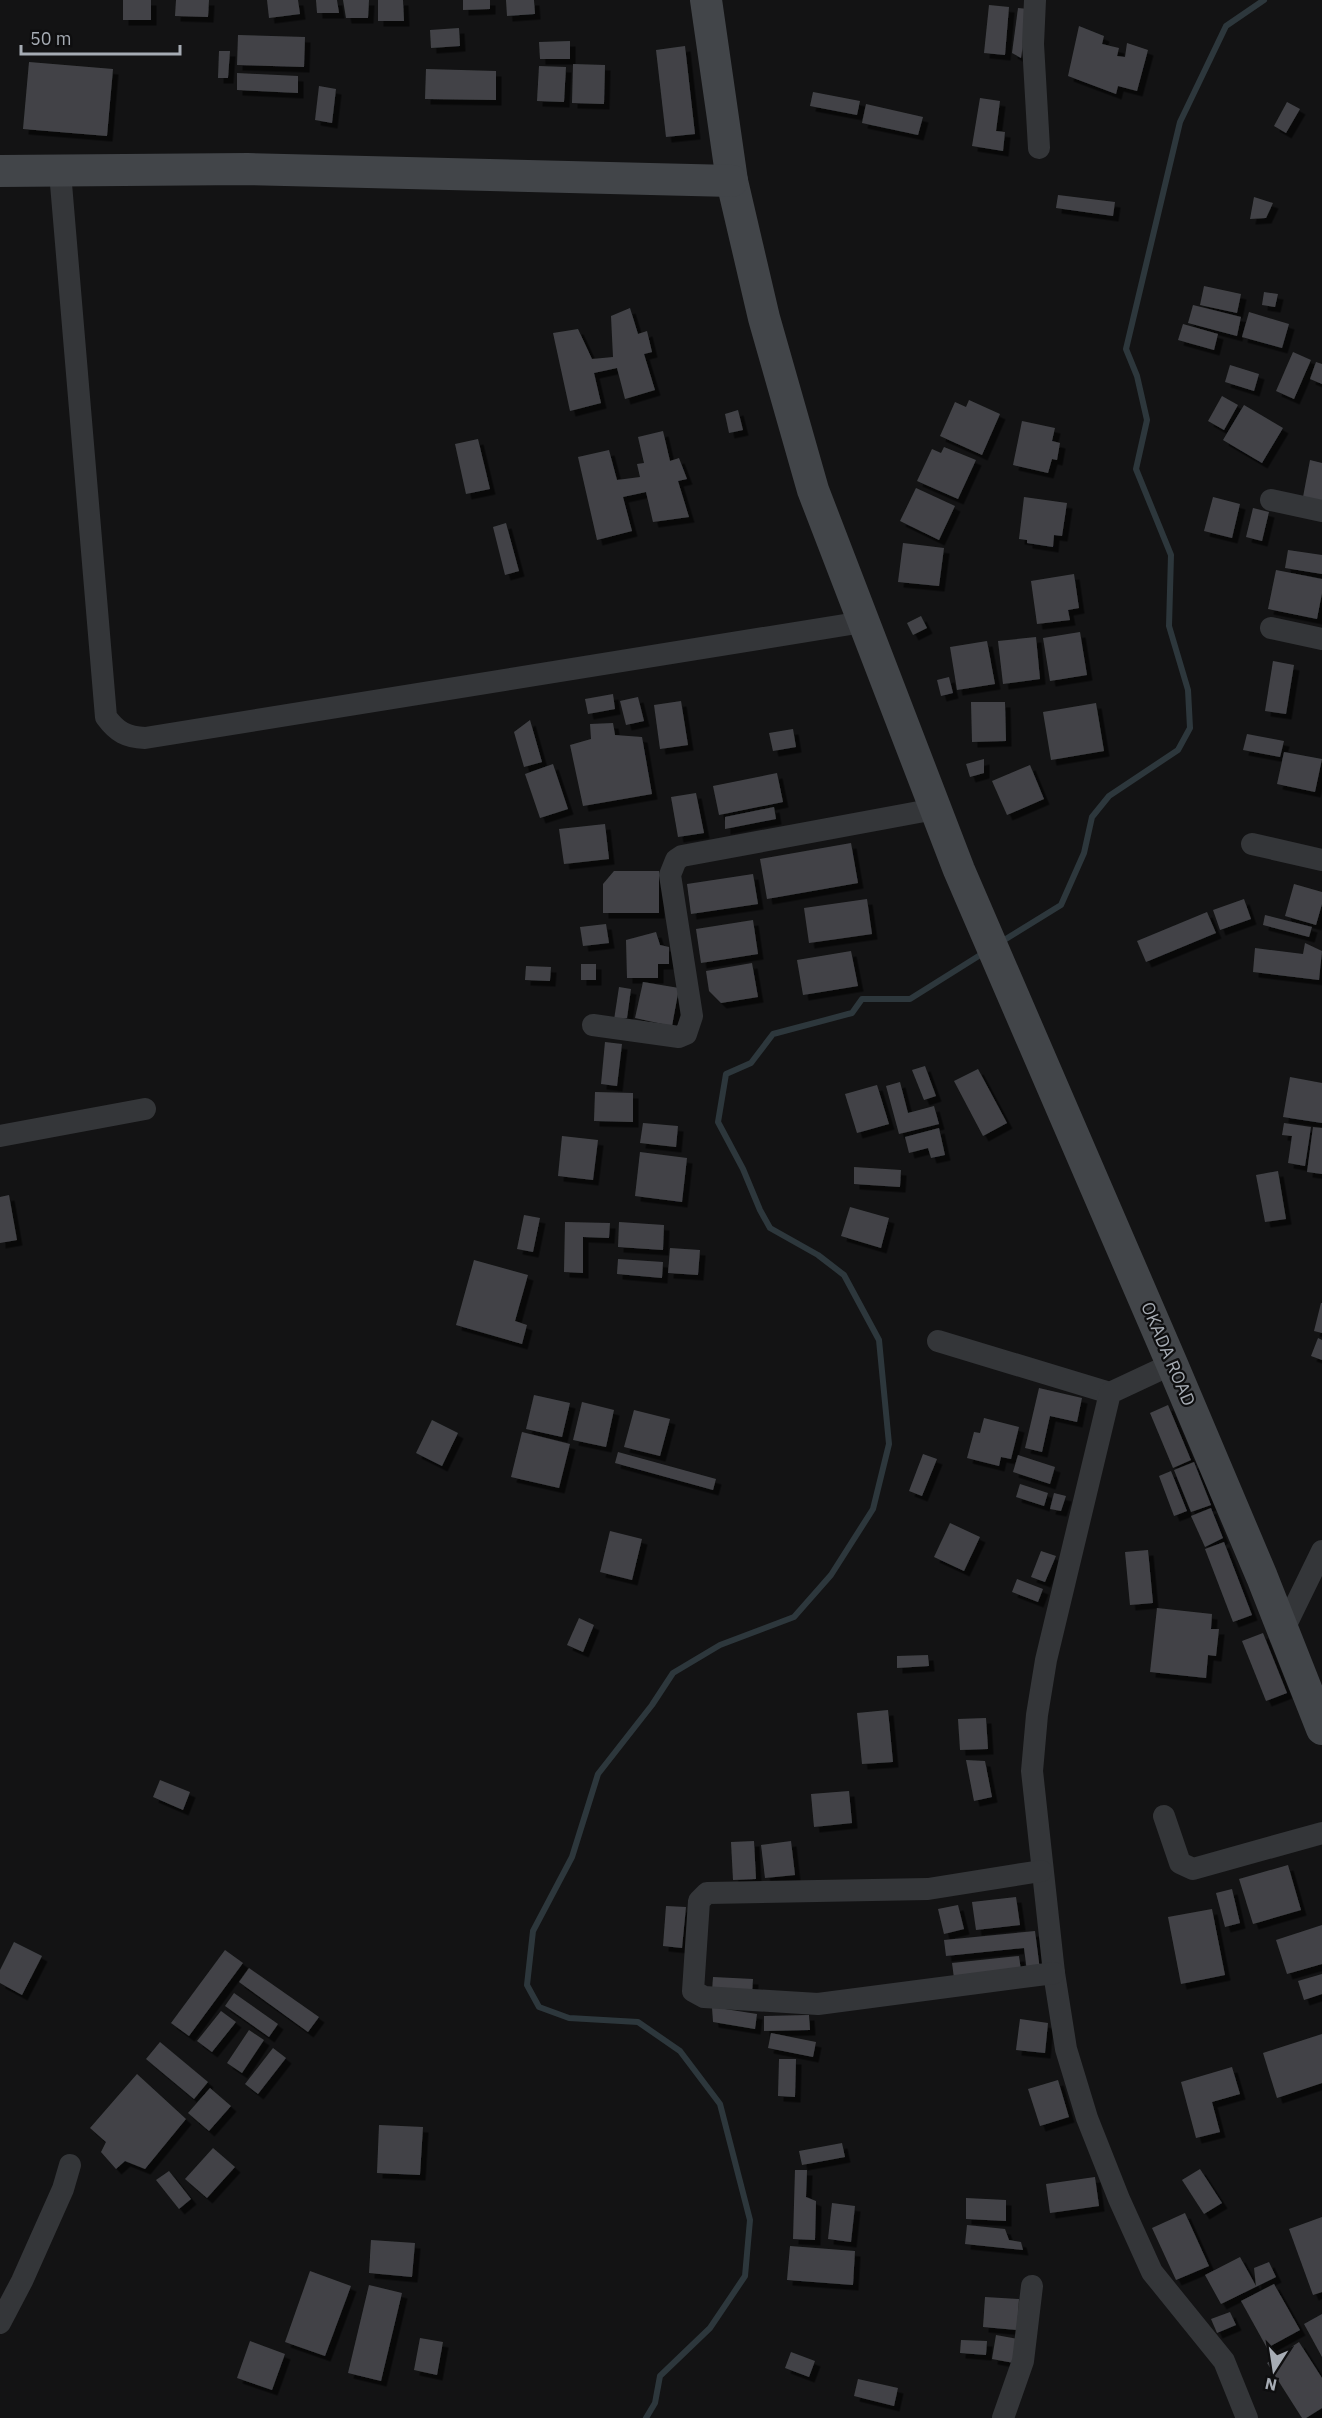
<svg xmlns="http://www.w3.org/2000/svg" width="1322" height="2418" font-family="'IBM Plex Sans',sans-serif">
	<defs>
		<filter id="shadow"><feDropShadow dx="5.5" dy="5.5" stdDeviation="0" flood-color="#0009"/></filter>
	</defs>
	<rect width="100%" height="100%" fill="#131314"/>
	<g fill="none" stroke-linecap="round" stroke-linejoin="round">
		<!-- stream -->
		<g stroke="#2d373c" stroke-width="6">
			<polyline points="1001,942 1061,905 1084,853 1092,817 1109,796 1178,750 1190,728 1188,690 1169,626 1171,555 1136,469 1147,420 1137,376 1126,349 1180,122 1226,26 1264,0"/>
			<polyline points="646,2418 655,2403 660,2376 710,2328 745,2276 750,2220 720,2104 680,2051 638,2022 569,2018 539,2007 527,1985 533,1931 572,1857 598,1774 652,1705 673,1673 720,1645 794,1617 831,1575 873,1509 889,1444 879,1340 844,1275 818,1255 770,1228 760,1210 743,1169 718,1122 726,1074 751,1063 773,1034 852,1013 862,999 910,999 985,952"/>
		</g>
	</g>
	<!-- building -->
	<g fill="#424347" filter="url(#shadow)">
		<rect x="123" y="0" width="28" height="20"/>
		<polygon points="176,0 209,0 208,17 175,16"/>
		<polygon points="267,0 298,0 300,14 269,18"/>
		<polygon points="316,0 337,0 339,13 317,13"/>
		<polygon points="343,0 369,0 368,18 346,18"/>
		<polygon points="378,0 403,0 404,21 378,21"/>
		<polygon points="463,0 490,0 490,9 463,10"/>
		<polygon points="506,0 534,0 535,14 507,16"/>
		<polygon points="989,5 1009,7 1005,55 984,53"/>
		<polygon points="1018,8 1028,9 1021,58 1012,53"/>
		<polygon points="1079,26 1104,36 1102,44 1119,48 1117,56 1125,57 1127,43 1148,50 1137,91 1118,86 1116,94 1068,76"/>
		<polygon points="459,28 460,46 431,48 430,30"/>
		<polygon points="238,35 305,37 304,67 237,65"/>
		<polygon points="570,41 570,59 540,59 539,42"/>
		<polygon points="685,46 695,134 666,137 656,50"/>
		<polygon points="219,51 230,51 228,78 218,78"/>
		<polygon points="29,62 113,69 107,136 23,129"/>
		<polygon points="573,64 605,65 604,104 572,103"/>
		<polygon points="539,66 566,67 564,102 537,101"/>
		<polygon points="426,69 496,71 496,100 425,99"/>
		<polygon points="237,73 298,76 298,93 237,90"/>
		<polygon points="319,86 336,89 332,123 315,120"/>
		<polygon points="813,92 860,101 857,115 810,106"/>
		<polygon points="980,98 1000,101 996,131 1005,132 1003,151 972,146"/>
		<polygon points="1287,102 1300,109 1286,133 1274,126"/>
		<polygon points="866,104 923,117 918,135 862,123"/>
		<polygon points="1058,195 1115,202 1113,216 1056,208"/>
		<polygon points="1254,197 1273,203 1266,218 1250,219"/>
		<polygon points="1204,286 1241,294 1237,313 1200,305"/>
		<polygon points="1264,292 1278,294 1275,307 1262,305"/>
		<polygon points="1193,305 1241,317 1237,336 1188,323"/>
		<polygon points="630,308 638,334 647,331 652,352 644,354 655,390 625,399 617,368 594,373 601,403 570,411 553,333 578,329 592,359 613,357 611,316"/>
		<polygon points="1249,312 1289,324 1282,348 1242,337"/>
		<polygon points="1183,324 1218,334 1214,350 1178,340"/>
		<polygon points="1293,352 1311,360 1294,399 1276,391"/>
		<polygon points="1316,362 1322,364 1322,384 1310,379"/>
		<polygon points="1230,365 1259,374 1254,391 1225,382"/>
		<polygon points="1222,396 1238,405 1224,430 1208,421"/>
		<polygon points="969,400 1000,414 982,455 940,436 955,402 966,407"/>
		<polygon points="1244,405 1283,428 1262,463 1223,440"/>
		<polygon points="738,410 743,430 729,433 725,414"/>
		<polygon points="1022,421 1055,428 1052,441 1060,443 1057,460 1052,459 1048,473 1013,465"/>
		<polygon points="663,431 670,461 679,458 687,479 678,481 689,517 653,522 646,492 623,497 632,531 597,540 578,457 609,450 617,480 640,477 637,464 644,463 638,437"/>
		<polygon points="478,439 490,489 466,494 455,444"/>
		<polygon points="944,447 976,460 958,499 917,481 932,449 941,453"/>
		<polygon points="1310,460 1322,463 1322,501 1303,497"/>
		<polygon points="916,488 955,506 939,540 900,521"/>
		<polygon points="1024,497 1067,503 1062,536 1054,535 1053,547 1027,543 1027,540 1019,539"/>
		<polygon points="1213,497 1240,504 1232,538 1204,531"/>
		<polygon points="1253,508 1269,512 1262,541 1246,537"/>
		<polygon points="506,523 519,571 505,575 493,527"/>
		<polygon points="903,543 944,548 939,586 898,582"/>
		<polygon points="1288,550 1322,555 1322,574 1285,568"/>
		<polygon points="1276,570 1322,579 1322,593 1317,619 1268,609"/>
		<polygon points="1074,574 1079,608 1068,610 1070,620 1037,624 1031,581"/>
		<polygon points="921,616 927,628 913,635 907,623"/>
		<polygon points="1080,632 1087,675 1050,681 1043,638"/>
		<polygon points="1036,637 1040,679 1003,684 998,641"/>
		<polygon points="987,641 995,684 957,690 950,647"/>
		<polygon points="1273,661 1294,665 1286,714 1265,711"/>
		<polygon points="949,677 953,693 941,696 937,680"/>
		<polygon points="613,694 615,709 588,714 585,699"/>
		<polygon points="638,697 644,721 626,725 620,701"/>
		<polygon points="681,701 688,745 660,749 654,705"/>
		<polygon points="971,702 1005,702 1006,741 972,742"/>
		<polygon points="1096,703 1104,751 1051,760 1043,712"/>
		<polygon points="530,720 542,762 524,767 514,732"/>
		<polygon points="613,723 615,735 642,737 652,794 583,806 570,745 591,739 590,724"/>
		<polygon points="793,729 796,747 773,751 769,733"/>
		<polygon points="1247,734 1284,741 1280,757 1243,750"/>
		<polygon points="1284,752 1322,759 1315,792 1277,784"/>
		<polygon points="984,759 984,773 970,777 966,764"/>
		<polygon points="553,764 568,809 540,818 525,774"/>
		<polygon points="1030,765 1044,799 1007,815 992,781"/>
		<polygon points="777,773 783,802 719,815 713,786"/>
		<polygon points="696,793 704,833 678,837 671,797"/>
		<polygon points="774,807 776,819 725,829 725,817"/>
		<polygon points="605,824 609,859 564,864 559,829"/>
		<polygon points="851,843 858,883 767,899 760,859"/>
		<polygon points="614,871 659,871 659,913 603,913 603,884"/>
		<polygon points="753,874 758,904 691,914 687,884"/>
		<polygon points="1294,884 1322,892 1322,904 1316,925 1285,916"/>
		<polygon points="867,899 872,934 809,943 804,908"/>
		<polygon points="1244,899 1251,919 1220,930 1213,910"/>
		<polygon points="1207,912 1216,933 1146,962 1137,941"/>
		<polygon points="1265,915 1312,927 1309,937 1263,925"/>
		<polygon points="753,920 758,954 701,963 696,929"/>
		<polygon points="606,924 609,943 583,946 580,927"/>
		<polygon points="656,932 660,945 669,947 669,964 658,964 658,978 627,978 626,940"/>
		<polygon points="1305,943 1322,951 1319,980 1253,972 1255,948 1303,954"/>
		<polygon points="851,951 858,986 803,995 797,960"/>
		<polygon points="752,963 758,997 721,1003 709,991 706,971"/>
		<rect x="581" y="964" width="15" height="16"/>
		<polygon points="526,966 551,967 550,981 525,980"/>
		<polygon points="643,982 679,988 672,1026 635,1018"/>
		<polygon points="619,987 631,989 627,1018 614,1020"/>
		<polygon points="605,1042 622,1044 617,1086 601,1084"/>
		<polygon points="925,1066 936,1096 924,1100 912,1070"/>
		<polygon points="978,1069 1007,1123 983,1136 954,1081"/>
		<polygon points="1290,1077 1322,1083 1322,1123 1283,1117"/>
		<polygon points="900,1082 908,1113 934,1106 939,1124 899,1134 886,1086"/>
		<polygon points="877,1085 889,1124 857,1133 845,1094"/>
		<polygon points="595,1092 633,1093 633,1122 594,1121"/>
		<polygon points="643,1123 678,1126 676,1147 640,1143"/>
		<polygon points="1284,1123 1311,1127 1305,1166 1288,1163 1292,1136 1282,1135"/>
		<polygon points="1313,1127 1322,1128 1322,1174 1307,1172"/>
		<polygon points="939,1128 945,1155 931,1158 928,1148 909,1153 905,1137"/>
		<polygon points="562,1136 598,1140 593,1180 558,1176"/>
		<polygon points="640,1152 687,1158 682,1202 635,1196"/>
		<polygon points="854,1167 901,1170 900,1187 854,1184"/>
		<polygon points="1278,1171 1286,1219 1265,1222 1256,1175"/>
		<polygon points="9,1195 17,1240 0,1243 0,1197"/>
		<polygon points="850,1207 889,1218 881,1248 841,1236"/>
		<polygon points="524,1215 540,1218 533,1252 517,1249"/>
		<polygon points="565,1222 610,1223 609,1238 583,1237 583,1273 564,1272"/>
		<polygon points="619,1222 664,1225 663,1250 618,1247"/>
		<polygon points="670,1248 700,1250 698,1275 668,1273"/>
		<polygon points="618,1259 663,1262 662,1278 617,1274"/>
		<polygon points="474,1260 528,1275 515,1321 527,1325 522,1344 456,1325"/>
		<polygon points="1321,1303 1322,1303 1322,1333 1314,1331"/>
		<polygon points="1318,1338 1322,1340 1322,1360 1311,1356"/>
		<polygon points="1039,1388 1082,1398 1077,1422 1050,1416 1042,1452 1025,1448"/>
		<polygon points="534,1395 570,1403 562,1437 526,1429"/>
		<polygon points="582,1402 614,1410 606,1447 573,1440"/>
		<polygon points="1168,1405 1191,1460 1173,1468 1150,1413"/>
		<polygon points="634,1410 670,1419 660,1456 624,1447"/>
		<polygon points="984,1418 1019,1427 1011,1459 1001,1457 999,1466 967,1458 974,1432 980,1433"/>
		<polygon points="432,1420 458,1433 442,1466 416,1453"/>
		<polygon points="522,1432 570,1444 559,1488 511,1477"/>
		<polygon points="618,1452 716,1479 713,1490 615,1463"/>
		<polygon points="923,1454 937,1459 922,1496 909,1491"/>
		<polygon points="1018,1455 1055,1467 1050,1484 1013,1472"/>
		<polygon points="1194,1462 1211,1505 1191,1512 1174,1470"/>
		<polygon points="1171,1471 1187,1511 1174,1516 1159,1476"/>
		<polygon points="1020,1484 1048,1493 1044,1506 1016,1497"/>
		<polygon points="1054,1493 1066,1496 1061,1511 1050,1509"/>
		<polygon points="1211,1508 1223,1538 1205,1547 1191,1516"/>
		<polygon points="950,1523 980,1537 964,1571 934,1557"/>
		<polygon points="610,1531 642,1539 632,1580 600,1572"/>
		<polygon points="1224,1542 1252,1615 1233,1622 1205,1549"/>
		<polygon points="1148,1550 1153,1603 1130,1605 1125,1552"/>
		<polygon points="1041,1551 1056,1556 1045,1582 1031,1577"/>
		<polygon points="1017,1579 1043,1589 1038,1602 1012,1592"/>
		<polygon points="1157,1608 1212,1614 1211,1629 1219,1629 1216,1656 1208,1655 1206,1678 1150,1672"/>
		<polygon points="579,1618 594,1625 583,1652 567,1645"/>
		<polygon points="1263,1633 1287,1693 1266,1701 1242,1641"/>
		<polygon points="928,1655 929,1666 897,1668 897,1656"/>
		<polygon points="888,1710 893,1762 862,1764 857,1713"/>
		<polygon points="986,1718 988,1749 960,1750 958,1719"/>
		<polygon points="966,1760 985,1761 992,1797 974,1801"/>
		<polygon points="160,1780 190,1792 183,1810 153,1797"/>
		<polygon points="849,1791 852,1823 814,1827 811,1794"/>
		<polygon points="754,1841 756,1879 733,1880 731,1842"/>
		<polygon points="791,1841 795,1875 765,1878 761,1845"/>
		<polygon points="1288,1865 1301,1910 1253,1924 1239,1879"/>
		<polygon points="1232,1889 1240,1923 1225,1927 1216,1893"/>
		<polygon points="1016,1897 1020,1925 976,1930 972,1902"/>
		<polygon points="958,1905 964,1929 944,1934 938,1909"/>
		<polygon points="666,1906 686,1907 682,1948 663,1946"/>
		<polygon points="1212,1909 1225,1975 1181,1984 1168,1917"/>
		<polygon points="1322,1925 1322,1964 1287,1974 1276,1940"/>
		<polygon points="1035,1931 1040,1970 1027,1972 1024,1948 946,1956 944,1940"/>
		<polygon points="14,1942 42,1956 22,1995 0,1983 0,1970"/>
		<polygon points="225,1950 243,1963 189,2036 171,2023"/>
		<polygon points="1019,1956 1021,1971 954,1978 952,1963"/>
		<polygon points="249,1968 319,2017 308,2032 239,1982"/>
		<polygon points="1322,1974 1322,1994 1304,2000 1298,1981"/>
		<polygon points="713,1977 753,1979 752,1993 712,1991"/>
		<polygon points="234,1993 278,2024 269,2037 225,2006"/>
		<polygon points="712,2007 757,2014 755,2029 713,2022"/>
		<polygon points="221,2011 236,2022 212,2052 197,2041"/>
		<polygon points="809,2015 810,2030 764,2031 764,2016"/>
		<polygon points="1020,2019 1048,2023 1045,2053 1016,2050"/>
		<polygon points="249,2030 264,2040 242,2073 227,2063"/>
		<polygon points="771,2033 816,2042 813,2057 768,2048"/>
		<polygon points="1322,2034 1322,2083 1277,2098 1263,2053"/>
		<polygon points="160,2042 208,2082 194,2099 146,2059"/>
		<polygon points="273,2048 286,2058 258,2094 245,2084"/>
		<polygon points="779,2059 796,2059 795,2097 778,2096"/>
		<polygon points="1232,2067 1240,2094 1212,2102 1220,2132 1196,2138 1181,2082"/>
		<polygon points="137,2074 186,2119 145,2169 125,2161 116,2169 101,2152 106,2142 90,2128"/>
		<polygon points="1058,2080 1069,2117 1040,2126 1028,2089"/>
		<polygon points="210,2088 231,2106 209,2131 188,2113"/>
		<polygon points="379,2125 423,2127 420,2175 377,2173"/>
		<polygon points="842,2143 845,2157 802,2165 799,2151"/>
		<polygon points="213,2148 235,2167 207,2198 185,2179"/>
		<polygon points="1200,2169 1222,2203 1204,2214 1182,2180"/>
		<polygon points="795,2170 807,2170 806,2197 816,2201 815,2240 793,2239"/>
		<polygon points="169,2171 191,2199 179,2209 156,2180"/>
		<polygon points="1095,2177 1099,2206 1050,2213 1046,2184"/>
		<polygon points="966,2198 1006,2200 1006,2221 966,2219"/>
		<polygon points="832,2203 855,2206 851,2242 828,2239"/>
		<polygon points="1185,2213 1209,2266 1176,2280 1152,2228"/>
		<polygon points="1322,2217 1322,2292 1313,2295 1289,2229"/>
		<polygon points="967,2225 1005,2229 1009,2240 1021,2242 1023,2250 965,2244"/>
		<polygon points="371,2240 415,2243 412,2277 369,2273"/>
		<polygon points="790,2246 855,2251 853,2285 787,2280"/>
		<polygon points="1240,2257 1256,2286 1254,2268 1269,2262 1276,2277 1221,2304 1205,2275"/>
		<polygon points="310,2271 351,2286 325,2356 285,2342"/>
		<polygon points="1274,2284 1300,2330 1267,2348 1241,2301"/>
		<polygon points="369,2285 402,2293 381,2381 348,2373"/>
		<polygon points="985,2297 1019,2299 1017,2330 983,2327"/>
		<polygon points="1230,2312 1236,2325 1217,2333 1211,2319"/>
		<polygon points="1322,2314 1322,2357 1304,2324"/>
		<polygon points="996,2335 1018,2339 1014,2363 992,2359"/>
		<polygon points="420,2338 443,2342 437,2375 414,2370"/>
		<polygon points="961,2340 987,2341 986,2355 960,2353"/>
		<polygon points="250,2341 285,2354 272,2390 237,2378"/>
		<polygon points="1299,2342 1322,2378 1322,2408 1306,2418 1302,2418 1267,2363"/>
		<polygon points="791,2352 815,2361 809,2377 785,2368"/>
		<polygon points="858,2379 898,2388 894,2406 854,2396"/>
	</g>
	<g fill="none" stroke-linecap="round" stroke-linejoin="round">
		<!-- street -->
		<g stroke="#343639" stroke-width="22">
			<polyline points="1035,0 1033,44 1039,148"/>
			<path d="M 60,172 L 106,717 C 117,732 126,737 145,738 L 863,622"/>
			<polyline points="1271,500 1322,511"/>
			<polyline points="1271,628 1322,639"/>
			<polyline points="1252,844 1322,860"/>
			<polyline points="593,1025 679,1037 686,1034 692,1016 670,875 676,860 682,856 935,809"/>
			<polyline points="0,1136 145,1109"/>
			<polyline points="938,1341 1110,1393"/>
			<polyline points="1172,1364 1110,1393 1046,1660 1037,1715 1032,1771 1054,1973 1066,2049 1087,2118 1119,2199 1152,2272 1224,2361 1247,2418"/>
			<polyline points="1283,1631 1322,1551"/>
			<polyline points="1164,1816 1180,1863 1193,1869 1322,1833"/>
			<polyline points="1041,1871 928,1889 707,1893 699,1901 693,1991 704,1997 818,2004 1054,1973"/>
			<polyline points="0,2323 22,2281 63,2189 70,2165"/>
			<polyline points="1003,2418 1023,2361 1032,2286"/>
		</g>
		<!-- secondary -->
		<g stroke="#424549" stroke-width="32">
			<polyline points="706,0 732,181 764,318 813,490 959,870 1172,1364 1262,1577 1322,1729"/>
			<polyline points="0,171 248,169 732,181"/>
		</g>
	</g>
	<g text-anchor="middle" stroke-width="4.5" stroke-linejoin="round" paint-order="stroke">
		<!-- street labels -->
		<g font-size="18" fill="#a6acb4" stroke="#0e0e0f">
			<text transform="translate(1168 1354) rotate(67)" y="6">OKADA ROAD</text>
		</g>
	</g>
	<!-- north arrow -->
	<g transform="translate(1274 2370) rotate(192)" stroke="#0e0e0f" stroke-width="4.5" paint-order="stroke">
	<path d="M0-4.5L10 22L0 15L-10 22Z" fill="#a6acb4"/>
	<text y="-9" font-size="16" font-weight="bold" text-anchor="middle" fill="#a6acb4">N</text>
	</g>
	<!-- scale -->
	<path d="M21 45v9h159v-9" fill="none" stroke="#a6acb4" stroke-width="3"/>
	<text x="30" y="45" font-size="18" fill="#a6acb4" stroke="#0e0e0f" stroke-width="4.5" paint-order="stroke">50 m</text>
</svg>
